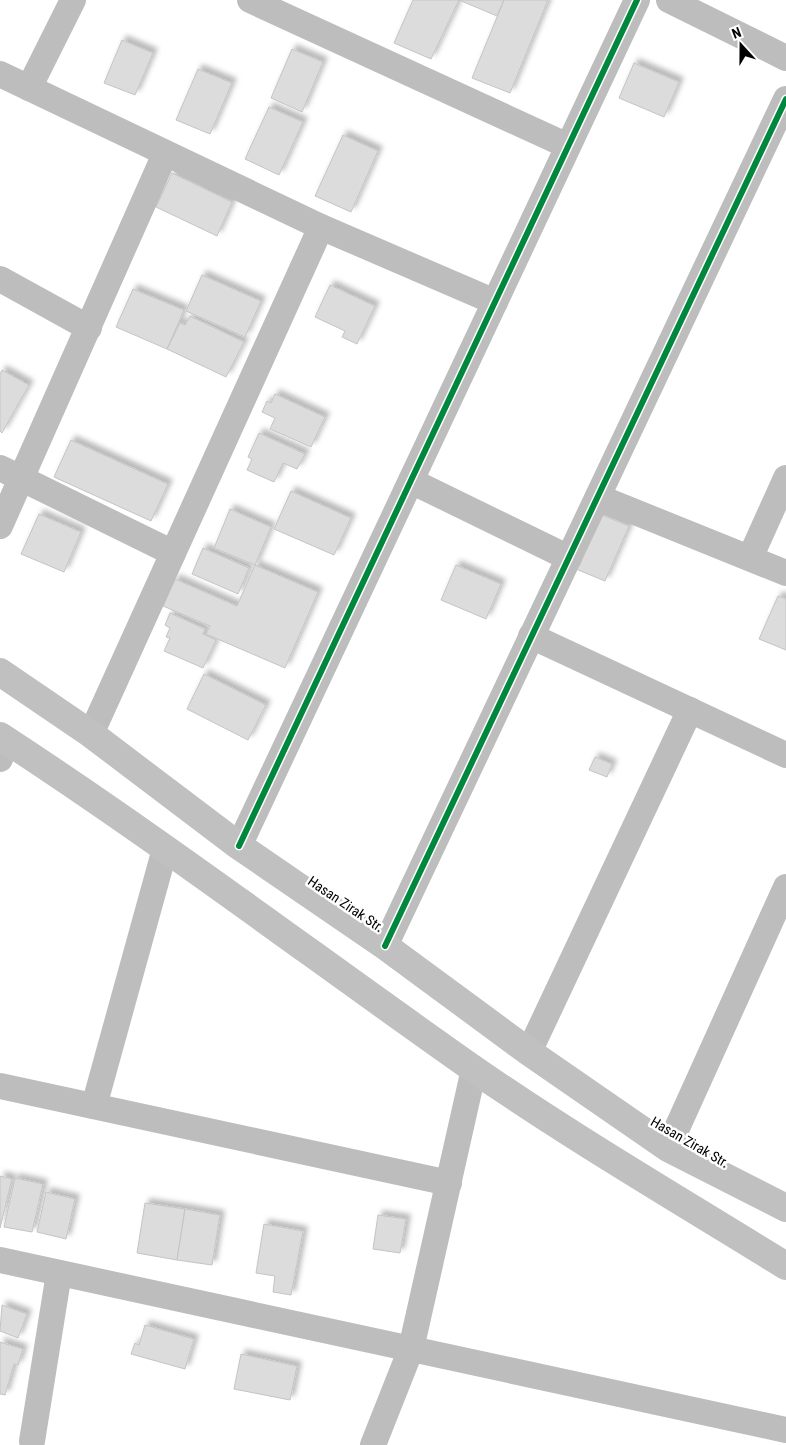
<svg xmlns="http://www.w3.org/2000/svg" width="786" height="1445" font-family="'Roboto Condensed',sans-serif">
	<defs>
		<filter id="shadow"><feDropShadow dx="4.5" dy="-4.5" stdDeviation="2.5" flood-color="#0004"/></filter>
	</defs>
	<rect width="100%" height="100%" fill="#fff"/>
	<!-- building -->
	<g fill="#dcdcdc" stroke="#c4c4c4" filter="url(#shadow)">
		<polygon points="413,0 459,0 431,59 394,43"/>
		<polygon points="459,0 504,0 497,16"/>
		<polygon points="504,0 548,0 510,93 472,78"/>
		<polygon points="122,40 153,53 135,95 104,83"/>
		<polygon points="292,49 323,62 302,112 271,98"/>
		<polygon points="634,63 679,82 664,117 619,98"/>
		<polygon points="198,69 232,83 210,134 176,120"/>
		<polygon points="269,107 303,122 279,175 245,159"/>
		<polygon points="343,135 378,151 351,212 315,196"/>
		<polygon points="172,173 232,202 217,236 156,207"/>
		<polygon points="202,275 261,301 245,337 186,311"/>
		<polygon points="330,285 375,306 357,344 342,337 345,331 315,317"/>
		<polygon points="133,289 184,310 167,349 116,327"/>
		<polygon points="190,316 244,342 226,377 167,349 180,323 185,325"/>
		<polygon points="2,370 29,385 2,433 0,431 0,374"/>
		<polygon points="275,394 325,417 311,447 270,429 275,418 262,412 267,401 271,403"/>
		<polygon points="259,433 305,454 297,469 283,463 274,482 247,470 252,459 248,457"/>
		<polygon points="71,440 168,484 151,521 54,477"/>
		<polygon points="291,491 351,518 334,555 274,529"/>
		<polygon points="230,509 271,527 255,565 214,548"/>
		<polygon points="595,512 629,526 605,581 571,567"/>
		<polygon points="39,514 81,532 64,572 21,554"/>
		<polygon points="203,548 249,568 238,594 192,574"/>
		<polygon points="255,565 318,592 285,668 206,634 210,626 163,606 175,579 237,606"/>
		<polygon points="456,565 501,584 486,619 441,600"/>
		<polygon points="778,596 786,599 786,650 759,639"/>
		<polygon points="170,613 205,629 203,634 216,640 203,668 164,651 170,638 166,637 170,628 165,625"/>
		<polygon points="204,674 266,705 248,740 187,709"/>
		<polygon points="595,757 612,764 607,777 589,770"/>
		<polygon points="0,1176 12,1179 0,1228"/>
		<polygon points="15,1178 43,1184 32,1232 4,1227"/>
		<polygon points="46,1192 75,1199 66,1239 37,1232"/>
		<polygon points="145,1203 185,1209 177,1260 137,1253"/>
		<polygon points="185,1209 220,1215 212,1265 177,1260"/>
		<polygon points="378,1215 406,1219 400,1253 373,1249"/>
		<polygon points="264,1224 303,1231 291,1295 273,1292 275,1276 256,1273"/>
		<polygon points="2,1305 27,1314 18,1338 0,1331"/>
		<polygon points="145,1325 194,1339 185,1369 131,1354 135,1343 139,1345"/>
		<polygon points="0,1342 23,1349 18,1365 14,1364 5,1395 0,1394"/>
		<polygon points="241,1354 297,1366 290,1400 234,1389"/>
	</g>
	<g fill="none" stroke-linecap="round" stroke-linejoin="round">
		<!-- street -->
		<g stroke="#bdbdbd" stroke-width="26">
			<polyline points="250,0 568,146"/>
			<polyline points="669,0 786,58"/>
			<polyline points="0,74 321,227 495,302"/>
			<polyline points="29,88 73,0"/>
			<polyline points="0,279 89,328"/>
			<polyline points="0,468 173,553"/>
			<polyline points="411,481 569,558"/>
			<polyline points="598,497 786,573"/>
			<polyline points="0,526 165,154"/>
			<polyline points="750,558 786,478"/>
			<polyline points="531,636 786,755"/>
			<polyline points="91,734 321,227"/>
			<polyline points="0,759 6,740"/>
			<polyline points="239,846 637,0"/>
			<polyline points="385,946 786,99"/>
			<polyline points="529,1052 690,710"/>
			<polyline points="0,1086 449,1183"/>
			<polyline points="94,1106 165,849"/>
			<polyline points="668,1148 786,887"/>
			<polyline points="0,1260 786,1430"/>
			<polyline points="32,1441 59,1273"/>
			<polyline points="373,1445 411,1349 474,1069"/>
		</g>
		<!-- secondary -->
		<g stroke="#c0c0c0" stroke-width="28">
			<polyline points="0,672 91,734 239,846 385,946 529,1052 668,1148 786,1208"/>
			<path d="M 0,736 C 161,841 314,957 472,1068 C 573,1138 681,1201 786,1266"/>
		</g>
		<!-- cycleway casing -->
		<g stroke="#fff" stroke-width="9">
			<g id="cycleway">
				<polyline points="239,846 637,0"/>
				<polyline points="385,946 786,99"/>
			</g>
		</g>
		<!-- cycleway -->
		<use href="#cycleway" stroke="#00873e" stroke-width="6"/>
	</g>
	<g text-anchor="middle" stroke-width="5" stroke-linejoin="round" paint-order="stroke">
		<!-- street labels -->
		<g font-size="14" fill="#000" stroke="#fff">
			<text transform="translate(346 904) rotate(34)" y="5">Hasan Zirak Str.</text>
			<text transform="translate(690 1142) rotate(30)" y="5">Hasan Zirak Str.</text>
		</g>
	</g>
	<!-- north arrow -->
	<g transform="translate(741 45) rotate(339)" stroke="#ffffff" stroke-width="4" paint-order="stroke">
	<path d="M0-4L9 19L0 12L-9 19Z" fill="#000000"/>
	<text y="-8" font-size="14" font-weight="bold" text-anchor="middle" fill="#000000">N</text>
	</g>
</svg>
